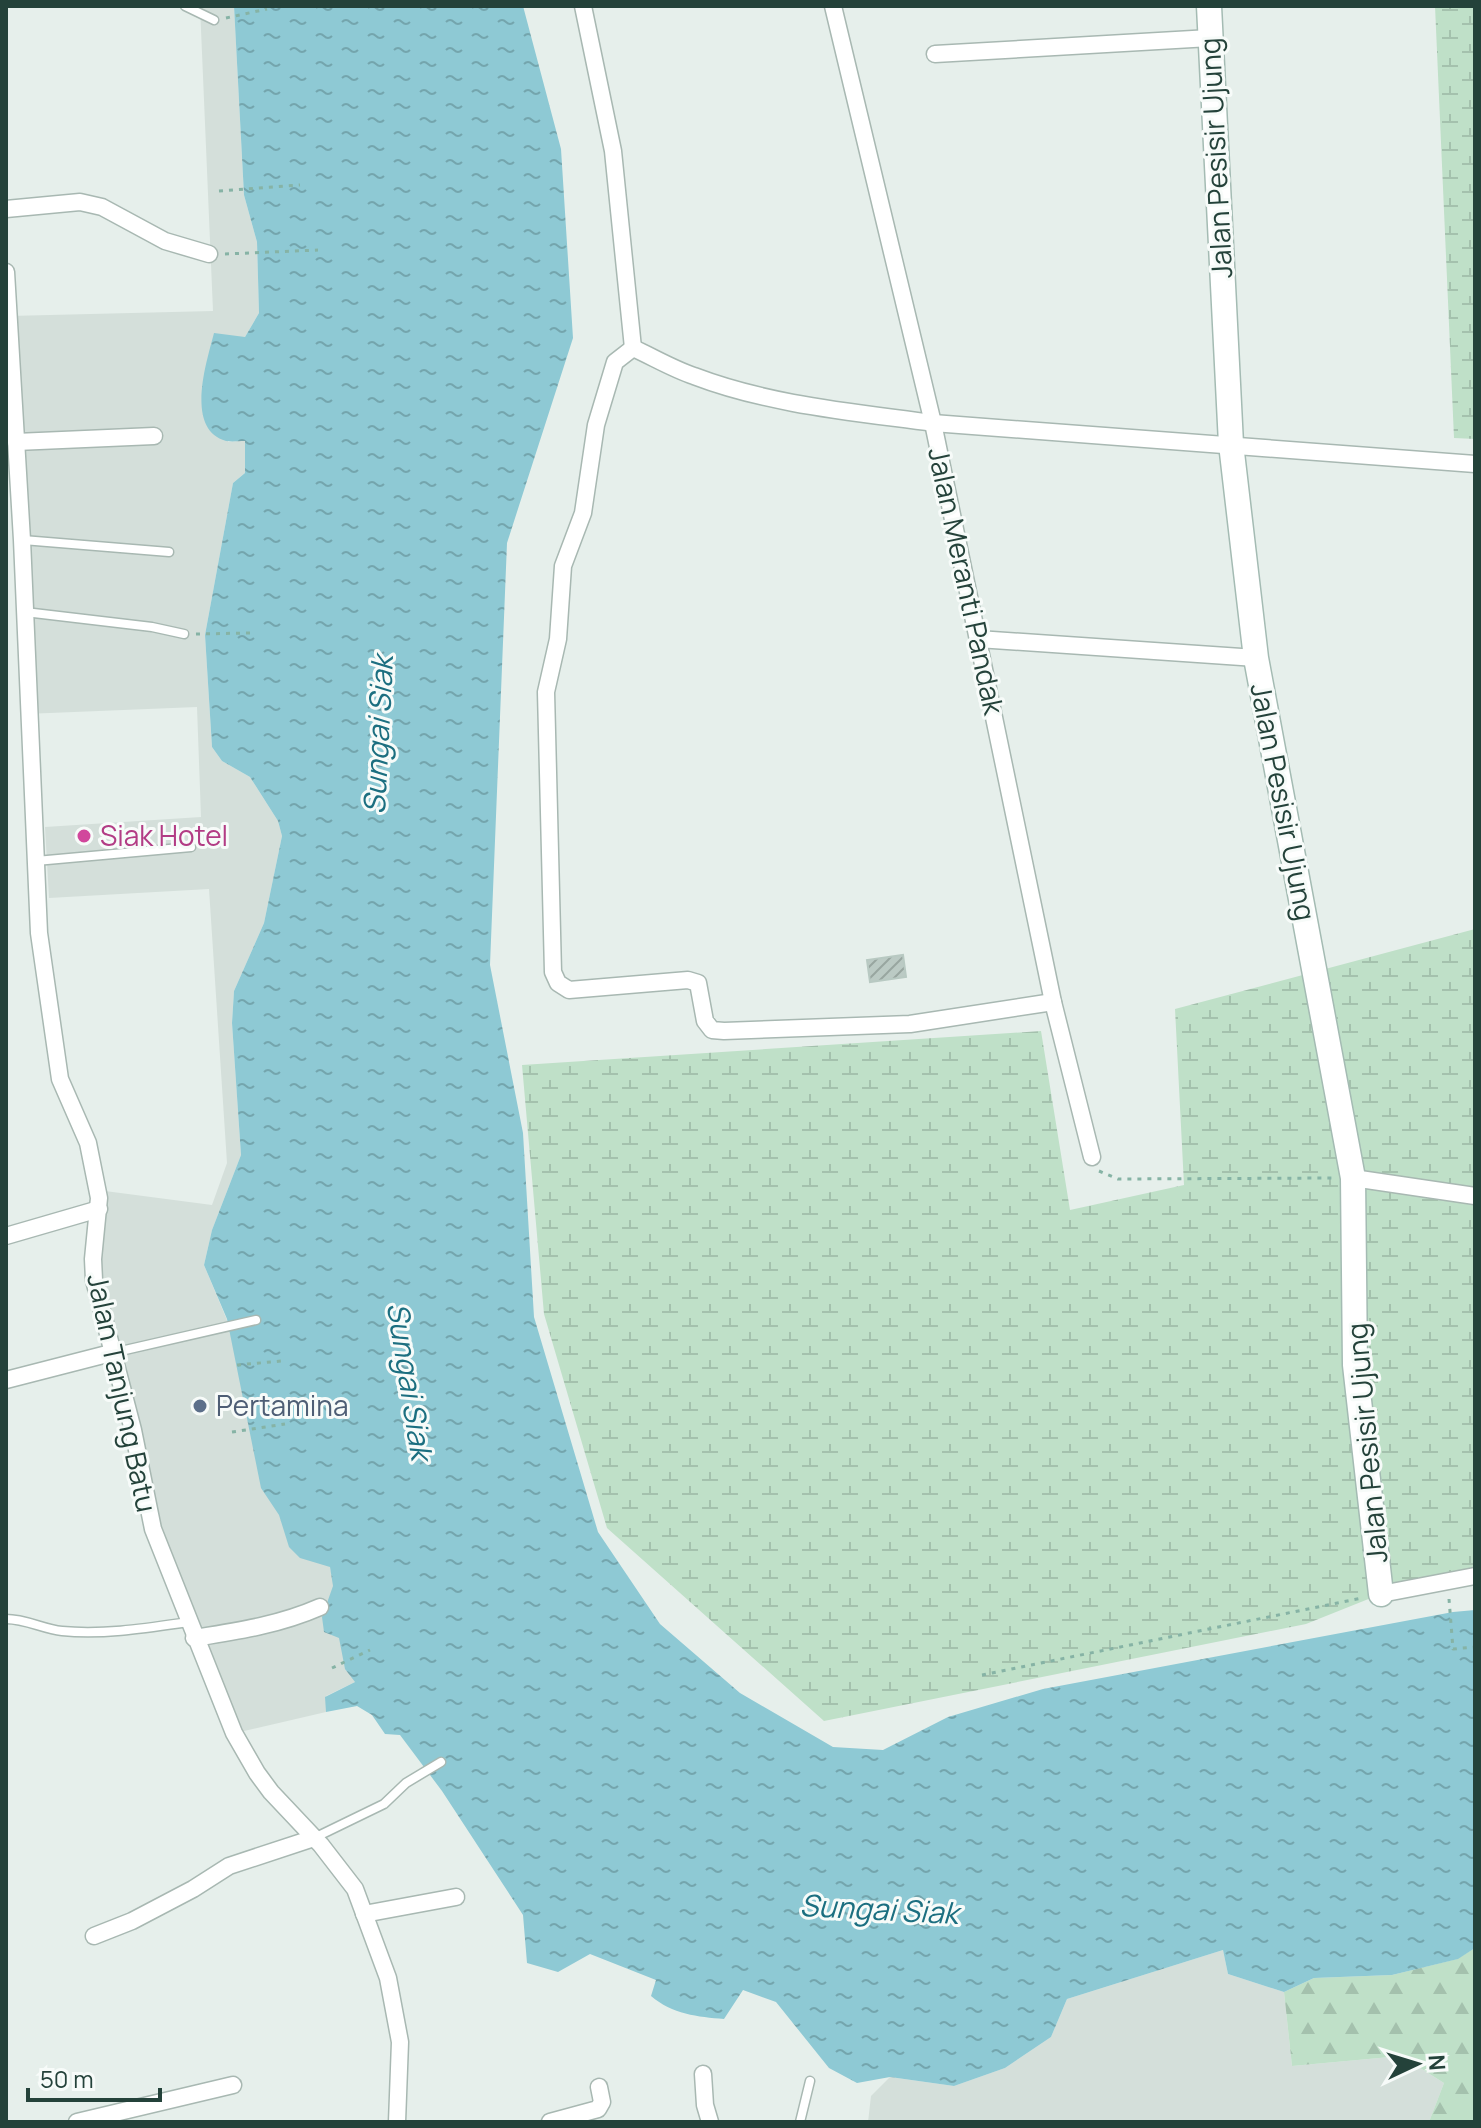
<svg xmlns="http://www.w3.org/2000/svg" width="1481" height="2128" font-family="Manrope,sans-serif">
	<defs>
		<pattern id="forest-firs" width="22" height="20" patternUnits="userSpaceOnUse" patternTransform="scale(2)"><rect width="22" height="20" fill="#bfe0c8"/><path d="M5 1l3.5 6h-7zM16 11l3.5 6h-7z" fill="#a4c1ad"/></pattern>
		<pattern id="wetland-marsh" width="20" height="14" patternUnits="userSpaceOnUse" patternTransform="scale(2)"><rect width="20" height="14" fill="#bfe0c8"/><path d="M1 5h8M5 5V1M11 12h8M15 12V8" fill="none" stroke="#a4c1ad"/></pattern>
		<pattern id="water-ripples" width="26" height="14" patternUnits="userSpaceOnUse" patternTransform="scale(2)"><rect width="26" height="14" fill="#8ec9d4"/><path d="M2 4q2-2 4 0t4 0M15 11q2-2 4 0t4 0" fill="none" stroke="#74a5ad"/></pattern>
		<pattern id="building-hatch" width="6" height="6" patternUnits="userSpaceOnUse" patternTransform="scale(2)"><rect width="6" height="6" fill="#bbcac4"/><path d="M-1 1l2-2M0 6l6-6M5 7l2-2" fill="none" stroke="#98a6a0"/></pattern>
	</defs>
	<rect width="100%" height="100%" fill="#e6efeb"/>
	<!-- built -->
	<g fill="#d4dfda">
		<polygon points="200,6 234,6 244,195 257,242 259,313 245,337 228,442 245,440 245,473 233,483 205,635 212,747 222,761 250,777 278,821 282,836 264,923 234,991 232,1023 241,1155 212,1230 204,1265 330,1567 355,1682 326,1696 326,1712 231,1734 164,1558 100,1277 105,1191 212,1205 227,1163 209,889 49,898 45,827 201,817 197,707 25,714 9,316 213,311"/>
		<polygon points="1223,1950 1228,1974 1284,1992 1292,2066 1401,2056 1444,2083 1429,2122 868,2122 871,2096 890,2077 954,2086 1005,2068 1051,2037 1067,1999"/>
	</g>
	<!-- forest -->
	<polygon fill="url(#forest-firs)" points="1475,1948 1475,2122 1429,2122 1444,2083 1401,2056 1292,2066 1284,1992 1314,1978 1392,1975 1457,1959"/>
	<!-- wetland -->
	<g fill="url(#wetland-marsh)">
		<polygon points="1435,6 1475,6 1475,439 1454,438"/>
		<polygon points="1475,929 1475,1575 1381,1594 1306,1624 824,1721 607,1528 544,1314 522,1065 1041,1031 1070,1210 1184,1185 1175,1009"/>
	</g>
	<!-- water -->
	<path fill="url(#water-ripples)" d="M 234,6 L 523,6 L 561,149 L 573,338 L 507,543 L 490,965 L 523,1133 L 534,1317 L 598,1532 L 660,1624 L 740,1693 L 833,1747 L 883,1750 L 948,1717 L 1043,1689 L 1453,1612 L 1475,1610 L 1475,1948 L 1458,1959 L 1392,1975 L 1314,1978 L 1284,1992 L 1228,1974 L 1223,1950 L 1067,1999 L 1051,2037 L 1005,2068 L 954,2086 L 890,2077 L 857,2083 L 829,2068 L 776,2002 L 743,1990 L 724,2019 C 698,2017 672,2014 651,1996 L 656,1980 L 590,1954 L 558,1972 L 527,1963 L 523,1915 L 442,1791 L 400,1735 L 385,1734 L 372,1715 L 357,1706 L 326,1712 L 325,1697 L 355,1682 L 345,1669 L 339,1638 L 324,1632 L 322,1617 L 333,1586 L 330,1567 L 300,1558 L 289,1547 L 279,1515 L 261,1488 L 227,1319 L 204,1265 L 212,1230 L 241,1155 L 232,1023 L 234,991 L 264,923 L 282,836 L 278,821 L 250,777 L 222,761 L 212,747 L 205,635 L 233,483 L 245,473 L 245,441 C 239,441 232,442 226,441 C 184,429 207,361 214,333 L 245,337 L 259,313 L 257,242 L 244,195 Z"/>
	<!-- building -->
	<polygon fill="url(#building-hatch)" stroke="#b8c9c2" stroke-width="2" points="903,955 906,977 870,982 867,960"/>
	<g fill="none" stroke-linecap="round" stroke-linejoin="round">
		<!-- lane casing -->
		<g stroke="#a8b8b2" stroke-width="11">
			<g id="lane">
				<polyline points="185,6 214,20"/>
				<polyline points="23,540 169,552"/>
				<polyline points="25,612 152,627 184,634"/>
				<polyline points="36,861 191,847"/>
				<polyline points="112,1353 256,1320"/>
				<path d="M 6,1619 C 26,1619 43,1629 62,1631 C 104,1635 147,1628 189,1622"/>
				<polyline points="314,1838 384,1804 406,1783 441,1762"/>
				<polyline points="800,2122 810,2081"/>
			</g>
		</g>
		<!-- street casing -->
		<g stroke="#a8b8b2" stroke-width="19">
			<g id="street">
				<polyline points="583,6 613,151 633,348"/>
				<polyline points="833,6 933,423 1053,1002 1092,1157"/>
				<polyline points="935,54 1210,38"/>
				<polyline points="6,209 80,202 102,207 165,241 209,254"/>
				<polyline points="6,272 22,540 39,933 60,1079 88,1143 99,1198 93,1259 94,1280 133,1430 153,1529 234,1733 257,1773 271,1792 321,1845 355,1889 388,1978 400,2042 397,2122"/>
				<polyline points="633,348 615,362 596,425 583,513 563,566 558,639 546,692 553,972 558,983 569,990 688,980 698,983 705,1021 712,1030 724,1031 910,1024 1053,1002"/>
				<path d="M 633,348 C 653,357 673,369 694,376 C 770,405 853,412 933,423 L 1475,464"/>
				<polyline points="16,442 154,436"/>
				<polyline points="978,639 1256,658"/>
				<polyline points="1353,1178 1475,1196"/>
				<polyline points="6,1236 99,1209"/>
				<polyline points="6,1380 111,1353"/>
				<polyline points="1381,1594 1475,1576"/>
				<path d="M 194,1638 C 238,1631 279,1625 320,1607"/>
				<polyline points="364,1914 456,1897"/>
				<polyline points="94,1936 132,1921 193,1889 229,1866 314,1838"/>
				<polyline points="703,2074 705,2105 710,2122"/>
				<polyline points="77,2122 233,2085"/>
				<polyline points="550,2122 598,2109 602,2102 599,2087"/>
			</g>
		</g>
		<!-- secondary casing -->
		<g stroke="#a4bbb3" stroke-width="27">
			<polyline id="secondary" points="1209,6 1231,444 1256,658 1353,1178 1355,1365 1381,1594"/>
		</g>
		<!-- path -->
		<g stroke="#86b3a5" stroke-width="3" stroke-dasharray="4 6" stroke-linecap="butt">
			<polyline points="226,18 267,9"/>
			<polyline points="219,191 300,185"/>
			<polyline points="225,254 318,250"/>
			<polyline points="196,634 250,633"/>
			<polyline points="1099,1171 1118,1179 1334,1178"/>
			<polyline points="237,1365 282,1361"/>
			<polyline points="232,1432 285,1424"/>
			<polyline points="1449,1599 1453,1649 1475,1647"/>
			<polyline points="332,1668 370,1650"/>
			<polyline points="982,1675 1362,1598"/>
		</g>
		<!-- lane -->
		<use href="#lane" stroke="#fff" stroke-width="8"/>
		<!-- street -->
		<use href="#street" stroke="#fff" stroke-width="16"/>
		<!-- secondary -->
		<use href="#secondary" stroke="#fff" stroke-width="24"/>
	</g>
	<!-- markers -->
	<circle fill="#d1479c" stroke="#f7fbf9" stroke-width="3" cx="84" cy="836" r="8"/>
	<circle fill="#5c6f8a" stroke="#f7fbf9" stroke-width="3" cx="200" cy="1406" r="8"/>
	<g text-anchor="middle" stroke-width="6" stroke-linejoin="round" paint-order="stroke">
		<!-- street labels -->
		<g font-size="28" fill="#24423a" stroke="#f7fbf9">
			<text transform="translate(1216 158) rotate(-93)" y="10">Jalan Pesisir Ujung</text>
			<text transform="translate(966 581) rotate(78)" y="10">Jalan Meranti Pandak</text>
			<text transform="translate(1283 802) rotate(79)" y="10">Jalan Pesisir Ujung</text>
			<text transform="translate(122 1393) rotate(78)" y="10">Jalan Tanjung Batu</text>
			<text transform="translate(1367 1443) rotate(-95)" y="10">Jalan Pesisir Ujung</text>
		</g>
		<!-- hotel labels -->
		<g font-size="28" fill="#b23c85" stroke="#f7fbf9" text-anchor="start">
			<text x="100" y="846">Siak Hotel</text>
		</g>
		<!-- service labels -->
		<g font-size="28" fill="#4e5e75" stroke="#f7fbf9" text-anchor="start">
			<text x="216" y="1416">Pertamina</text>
		</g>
		<!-- water labels -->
		<g font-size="30" font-style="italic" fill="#1c6f80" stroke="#f7fbf9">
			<text transform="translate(379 735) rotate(-87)" y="10">Sungai Siak</text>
			<text transform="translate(409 1381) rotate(81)" y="10">Sungai Siak</text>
			<text transform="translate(879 1910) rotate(3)" y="10">Sungai Siak</text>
		</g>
	</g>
	<!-- border -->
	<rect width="1481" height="2128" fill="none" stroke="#24423a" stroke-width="16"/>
	<!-- north arrow -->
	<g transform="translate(1417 2064) rotate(86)" stroke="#f7fbf9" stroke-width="6" paint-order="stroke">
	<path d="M0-6L14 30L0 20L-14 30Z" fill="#24423a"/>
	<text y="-12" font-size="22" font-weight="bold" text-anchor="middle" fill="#24423a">N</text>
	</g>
	<!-- scale -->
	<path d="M28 2088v12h132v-12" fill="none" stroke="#24423a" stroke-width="4"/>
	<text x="40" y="2088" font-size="24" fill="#24423a" stroke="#f7fbf9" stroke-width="6" paint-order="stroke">50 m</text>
</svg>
